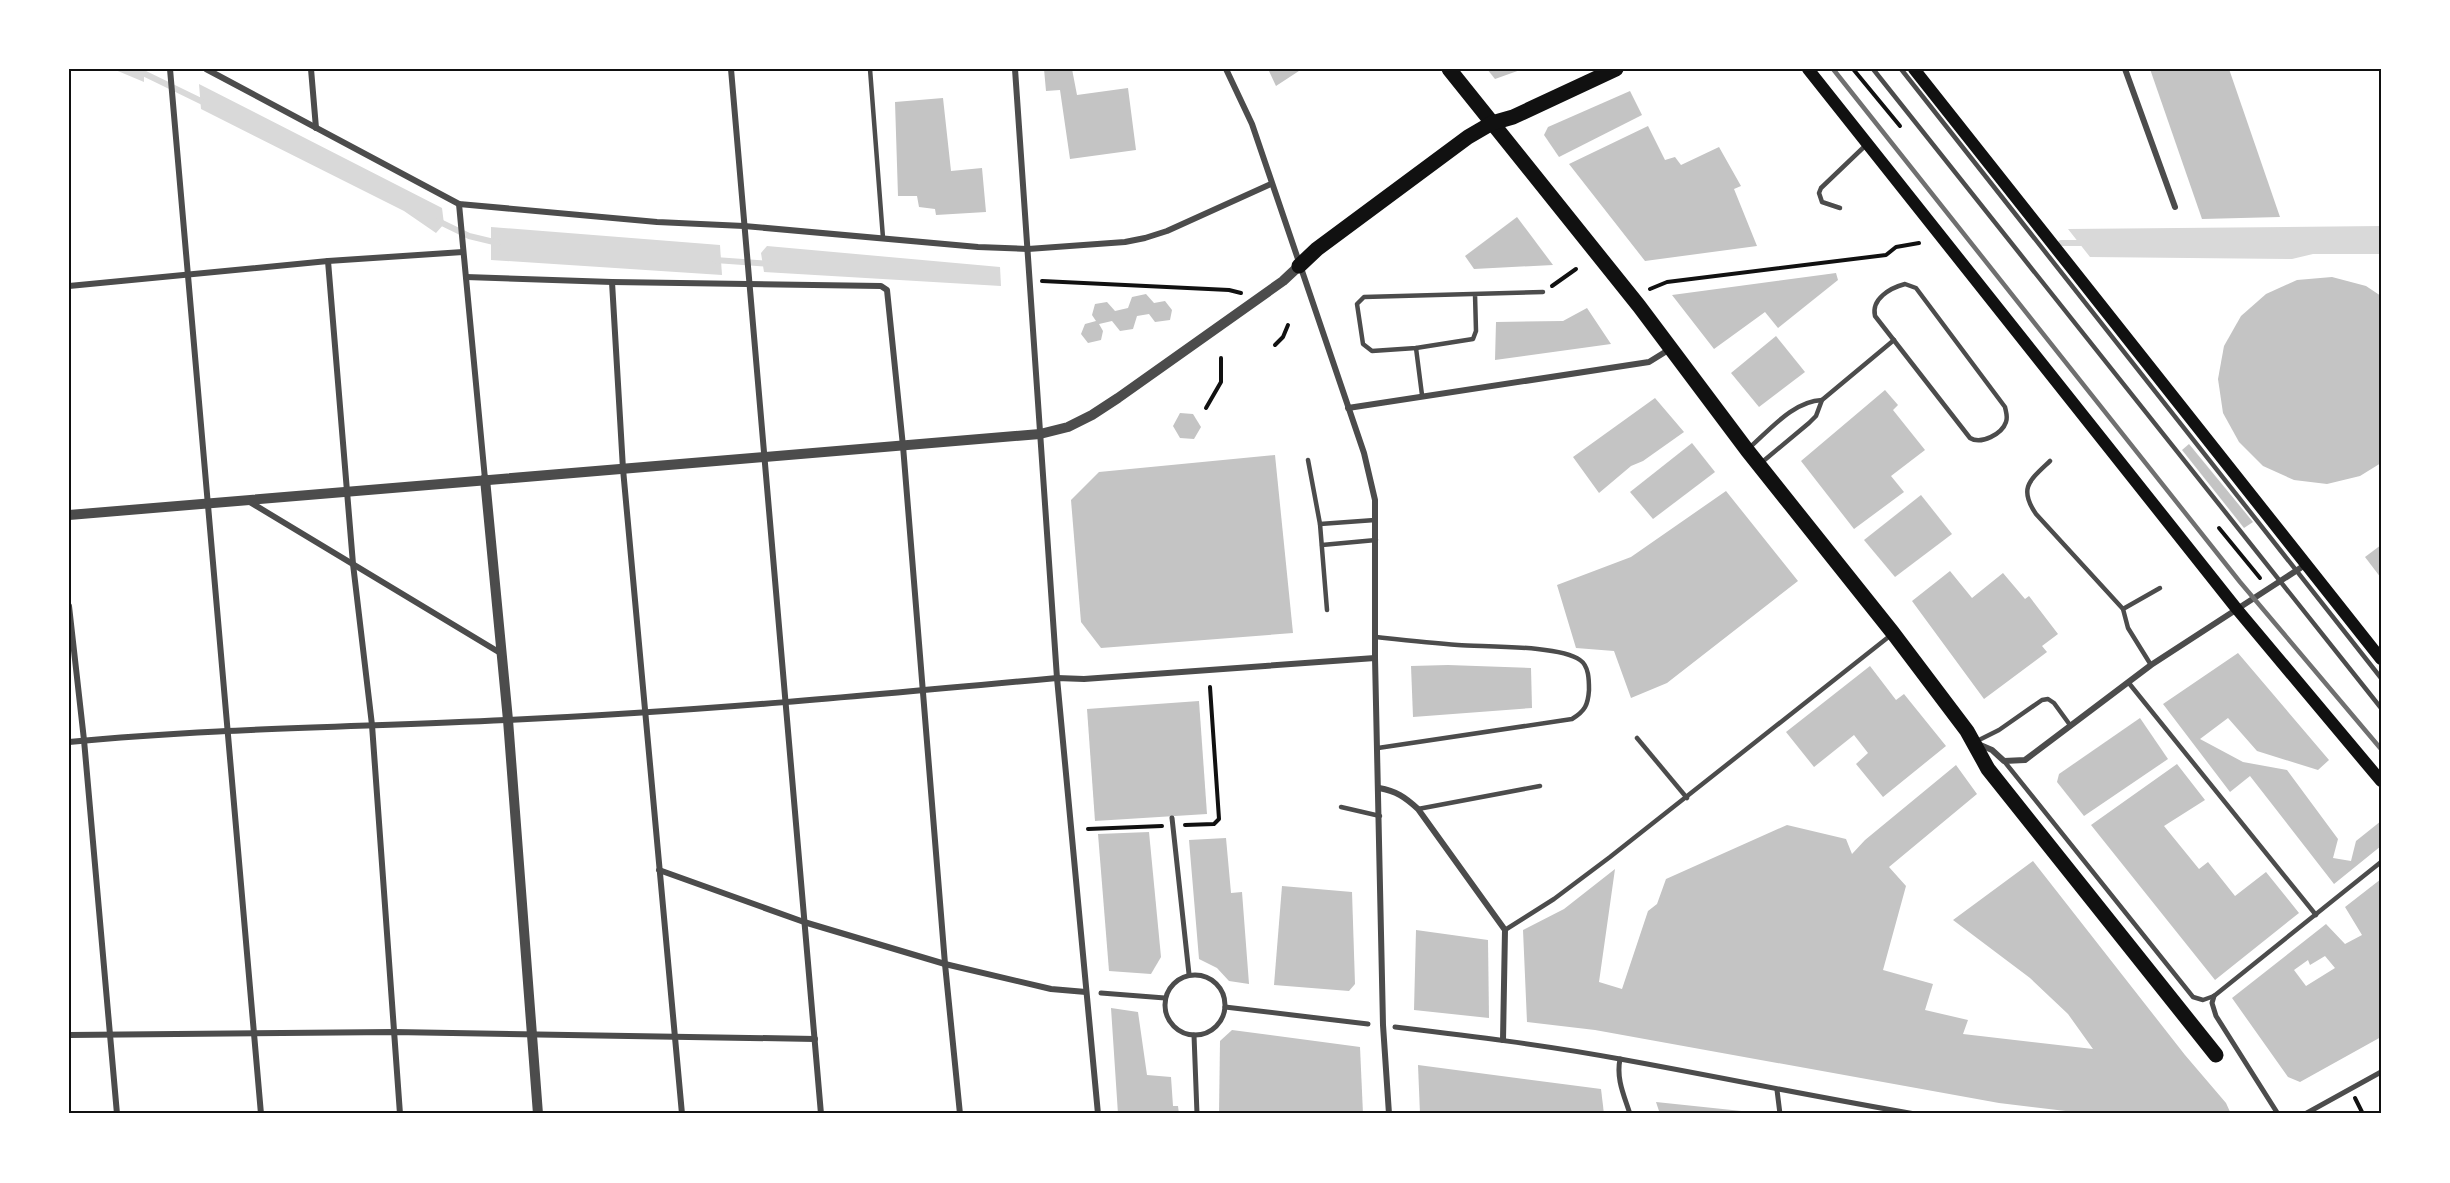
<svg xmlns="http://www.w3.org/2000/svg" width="2450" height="1183" font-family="'Asap Condensed',sans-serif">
	<rect width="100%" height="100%" fill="#fff"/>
	<!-- water -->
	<g fill="#d9d9d9">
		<polygon points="113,69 144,69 144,82"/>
		<polygon points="199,84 442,208 444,224 436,233 404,211 201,109"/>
		<polygon points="2381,226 2381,254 2313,254 2292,259 2090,257 2068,229"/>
		<polygon points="491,227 720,245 722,275 491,260"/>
		<polygon points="767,246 1000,267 1001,286 764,272 761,253"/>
	</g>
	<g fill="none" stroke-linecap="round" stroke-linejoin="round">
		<!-- stream -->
		<g stroke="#d9d9d9" stroke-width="6">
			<polyline points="135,69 207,104"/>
			<polyline points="438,221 469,236 498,243"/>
			<polyline points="2061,243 2085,243"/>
			<polyline points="715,260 771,264"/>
		</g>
	</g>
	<!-- building -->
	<g fill="#c4c4c4" fill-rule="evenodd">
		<polygon points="1044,69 1072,69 1077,95 1128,88 1136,150 1070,159 1060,90 1046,91"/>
		<polygon points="1268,69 1302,69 1276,86"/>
		<polygon points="1487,69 1523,69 1495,79"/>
		<polygon points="2150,69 2229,69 2280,217 2202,219"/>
		<polygon points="1630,91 1642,115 1559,157 1544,135 1548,127"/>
		<polygon points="943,98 951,171 982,168 986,212 936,215 935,209 919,207 917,196 898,196 895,102"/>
		<polygon points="1648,126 1665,160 1675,157 1681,165 1719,147 1741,186 1734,189 1757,246 1645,261 1569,164"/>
		<polygon points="1517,217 1553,265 1474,269 1465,256"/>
		<polygon points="1836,273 1838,280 1778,328 1765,312 1714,349 1672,295"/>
		<polygon points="2332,277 2366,286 2381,296 2381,463 2360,476 2327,484 2294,480 2263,466 2239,442 2223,413 2218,379 2224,346 2241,316 2266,294 2297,280"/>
		<polygon points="1146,294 1154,303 1165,301 1172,310 1170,320 1155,322 1149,314 1137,316 1133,329 1120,331 1112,321 1099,324 1103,331 1101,340 1088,343 1081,334 1085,324 1096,321 1092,315 1095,304 1107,302 1115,311 1128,308 1132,297"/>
		<polygon points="1587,308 1611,344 1495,360 1496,322 1563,321"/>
		<polygon points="1776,336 1805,372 1759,407 1731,373"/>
		<polygon points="1885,390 1898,405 1893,410 1925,450 1891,476 1904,492 1854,529 1801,461"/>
		<polygon points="1655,398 1684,432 1643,461 1631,466 1599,493 1573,457"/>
		<polygon points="1180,413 1193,414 1201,427 1194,439 1180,438 1173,426"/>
		<polygon points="1692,443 1715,472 1653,519 1630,492"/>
		<polygon points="2189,444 2253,522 2244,528 2182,450"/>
		<polygon points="1275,455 1293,633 1101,648 1081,622 1071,500 1099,472"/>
		<polygon points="1726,491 1798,581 1667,683 1631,698 1614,651 1576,648 1557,585 1631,557"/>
		<polygon points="1921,495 1952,534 1895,577 1864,540"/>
		<polygon points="2381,545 2381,578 2365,557"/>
		<polygon points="1950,571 1972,598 2003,573 2025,599 2029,596 2058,634 2042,646 2047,652 1984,699 1912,601"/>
		<polygon points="2238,653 2329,760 2318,770 2257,751 2228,718 2200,739 2243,762 2287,770 2338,839 2333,858 2351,861 2356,841 2381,821 2381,846 2334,884 2250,776 2230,792 2163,704"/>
		<polygon points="1448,665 1531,668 1532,708 1413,717 1411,666"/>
		<polygon points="1870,666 1896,700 1904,694 1946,746 1883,797 1856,764 1868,753 1854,735 1814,767 1786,732"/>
		<polygon points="1199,701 1207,814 1095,821 1087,709"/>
		<polygon points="2140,718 2168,759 2084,816 2057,782 2059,774"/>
		<polygon points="2177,764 2205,800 2164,826 2199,869 2208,862 2235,896 2266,872 2299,913 2215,980 2091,825"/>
		<polygon points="1956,765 1977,794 1889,867 1906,886 1883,970 1933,984 1925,1010 1968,1020 1963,1034 2093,1049 2068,1014 2030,978 1953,920 2033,861 2185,1055 2226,1103 2231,1114 2075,1114 2074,1112 1999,1103 1595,1030 1527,1022 1523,930 1564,909 1615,869 1599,982 1622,989 1648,911 1657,904 1666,879 1787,825 1846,839 1852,854 1865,840"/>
		<polygon points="1149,832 1161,957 1151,974 1109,971 1098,834"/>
		<polygon points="1226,838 1231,893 1242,892 1249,984 1229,981 1217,968 1199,959 1189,840"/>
		<path d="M 2381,879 L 2381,1037 L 2300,1082 L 2288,1077 L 2232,998 L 2326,924 L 2345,944 L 2362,935 L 2345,907 ZM 2325,956 L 2335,968 L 2306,986 L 2294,970 L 2308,960 L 2310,965 Z"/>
		<polygon points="1282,886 1352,892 1355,984 1349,991 1274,985"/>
		<polygon points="1416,930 1488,940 1489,1018 1414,1010"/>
		<polygon points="1111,1008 1138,1012 1147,1075 1171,1077 1173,1106 1178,1106 1179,1114 1118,1114"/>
		<polygon points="1232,1030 1360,1047 1363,1114 1219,1114 1220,1041"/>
		<polygon points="1418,1065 1601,1089 1604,1114 1420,1114"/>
		<polygon points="1656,1102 1751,1112 1750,1114 1660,1114"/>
	</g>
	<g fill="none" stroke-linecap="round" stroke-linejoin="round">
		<!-- path -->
		<g stroke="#111" stroke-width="4">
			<polyline points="1853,69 1900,126"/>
			<polyline points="1042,281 1229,290 1241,293"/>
			<polyline points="1552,286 1576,269"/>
			<polyline points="1650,289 1667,282 1886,255 1896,247 1919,243"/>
			<polyline points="1275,345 1283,337 1288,325"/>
			<polyline points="1206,408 1221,382 1221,358"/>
			<polyline points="2219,528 2260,578"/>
			<polyline points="1185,825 1214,824 1219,819 1210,687"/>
			<polyline points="1088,829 1162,826"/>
			<polyline points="2355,1098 2363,1114"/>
		</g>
		<!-- service -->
		<g stroke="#4c4c4c" stroke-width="4.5">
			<polyline points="870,69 883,238"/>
			<polyline points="1873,69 2381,708"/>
			<polyline points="1901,69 2381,678"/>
			<polyline points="1840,208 1822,202 1819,193 1821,188 1866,145"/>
			<path d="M 1905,284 L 1916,288 L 2005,407 C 2006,412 2008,417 2006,422 C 2002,434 1981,445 1970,438 L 1875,316 C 1871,299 1890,288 1905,284 Z"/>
			<polyline points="1475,294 1476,331 1473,339 1416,348 1372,351 1363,344 1357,304 1364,297 1543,292"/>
			<polyline points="1416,348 1422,395"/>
			<path d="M 1748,449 C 1769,431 1793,401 1822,400"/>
			<polyline points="1308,460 1320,524 1327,610"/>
			<path d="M 2050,461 C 2030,480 2018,488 2036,514 L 2123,609 L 2128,628 L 2151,665"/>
			<polyline points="1761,463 1809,423 1816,416 1822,400 1894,340"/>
			<polyline points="1320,524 1375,520"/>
			<polyline points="1322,545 1376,540"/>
			<polyline points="2123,609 2160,588"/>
			<path d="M 1375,637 C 1403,640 1430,643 1458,645 C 1485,647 1559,645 1580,660 C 1589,666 1589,680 1589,690 C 1588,705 1585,711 1572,719 L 1378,748"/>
			<polyline points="2128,682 2316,915"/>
			<polyline points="1637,738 1687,798"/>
			<polyline points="1977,741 1999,730 2042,700 2048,699 2054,703 2070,725"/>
			<polyline points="2004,761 2193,997 2203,1000 2214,996 2381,862"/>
			<polyline points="1341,807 1380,816"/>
			<polyline points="1418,809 1540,786"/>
			<polyline points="1505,930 1554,899 1610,857 1891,635"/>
		</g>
		<!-- pedestrian -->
		<g stroke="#4c4c4c" stroke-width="5">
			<polyline points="1172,818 1189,974"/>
			<circle cx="1195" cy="1005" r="30"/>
			<polyline points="1101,993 1165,998"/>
			<polyline points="2214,996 2212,1003 2216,1016 2278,1114"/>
			<polyline points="1225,1007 1368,1024"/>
			<path d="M 1395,1027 C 1470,1036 1545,1045 1620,1059 C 1719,1077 1816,1097 1915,1114"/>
			<polyline points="1194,1035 1197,1114"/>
			<path d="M 1620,1059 C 1616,1079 1624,1095 1630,1114"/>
			<polyline points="1777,1090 1780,1114"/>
			<polyline points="2305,1114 2381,1072"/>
		</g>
		<!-- minor -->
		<g stroke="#4c4c4c" stroke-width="6">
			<polyline points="170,69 261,1114"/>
			<polyline points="206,69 459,204 657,222 744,226 978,247 1028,249 1125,242 1145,238 1167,231 1271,184"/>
			<polyline points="311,69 316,128"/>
			<polyline points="731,69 821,1114"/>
			<polyline points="1015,69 1057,678 1098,1114"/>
			<polyline points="1226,69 1252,124 1364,453 1375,500 1375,658 1383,1025 1389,1114"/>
			<polyline points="2125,69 2175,207"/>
			<polyline points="459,204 485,479"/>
			<polyline points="328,261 353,564 372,725 400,1114"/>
			<polyline points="466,277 612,282 881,286 887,290 903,446 945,964 960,1114"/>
			<polyline points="612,282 623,469 682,1114"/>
			<polyline points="69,286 328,261 463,252"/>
			<polyline points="1348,408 1649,362 1670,349"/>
			<polyline points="248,501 502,654"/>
			<polyline points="69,606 84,740 117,1114"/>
			<path d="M 69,742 C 214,728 361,727 506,720 C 690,712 874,695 1057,678 L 1084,679 L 1375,658"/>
			<polyline points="1978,744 1992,750 2004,761 2025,760 2151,665 2305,565"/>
			<path d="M 1379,788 C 1396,791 1405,797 1418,809 L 1505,930 L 1503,1040"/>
			<polyline points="659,870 804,922 945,964 1051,989 1086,992"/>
			<polyline points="69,1035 394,1032 815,1039"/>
		</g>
		<!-- tertiary -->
		<g stroke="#4c4c4c" stroke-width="10">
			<polyline points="485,479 508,720 538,1114"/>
			<polyline points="69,515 1040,434 1068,427 1092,415 1118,398 1283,281 1299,266"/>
		</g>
		<!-- secondary -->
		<g stroke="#111" stroke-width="12">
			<polyline points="1808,69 2236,608 2381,781"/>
			<polyline points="1914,69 2381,659"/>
		</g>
		<!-- primary -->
		<g stroke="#111" stroke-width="15">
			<polyline points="1449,69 1639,306 1747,450 1893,633 1967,731 1988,769 2216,1055"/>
			<polyline points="1299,266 1317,249 1468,137 1492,123 1513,117 1616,69"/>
		</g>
		<!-- rail -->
		<polyline stroke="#707070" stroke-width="4.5" points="1833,69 2240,582 2381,749"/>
	</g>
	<!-- border -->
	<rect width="2450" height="1183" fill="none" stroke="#ffffff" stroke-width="141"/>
	<rect x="70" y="70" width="2310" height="1042" fill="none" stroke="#111" stroke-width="2"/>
</svg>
